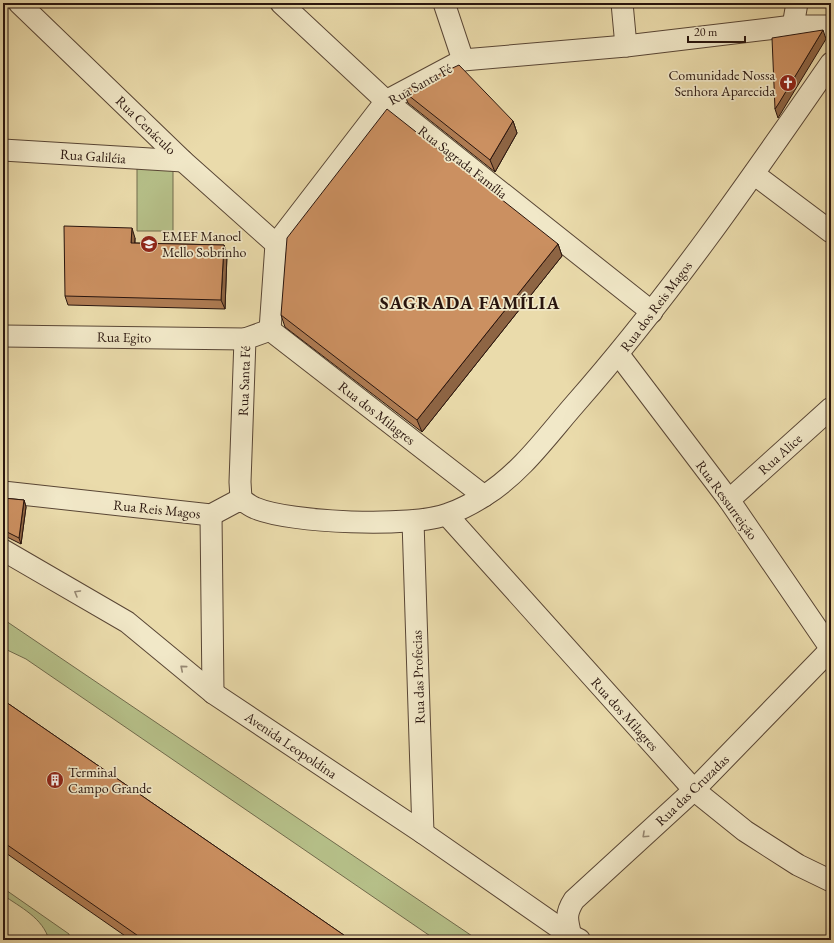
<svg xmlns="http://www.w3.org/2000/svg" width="834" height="943" font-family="'EB Garamond',serif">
	<rect width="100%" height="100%" fill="#eadbab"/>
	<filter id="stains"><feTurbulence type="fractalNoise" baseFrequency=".005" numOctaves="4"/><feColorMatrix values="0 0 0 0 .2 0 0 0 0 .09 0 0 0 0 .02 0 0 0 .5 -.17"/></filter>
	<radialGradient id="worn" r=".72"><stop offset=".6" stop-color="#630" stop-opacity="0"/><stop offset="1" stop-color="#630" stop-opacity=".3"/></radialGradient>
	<!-- green -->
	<g fill="#b6c089" stroke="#706a4c">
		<polygon points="137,164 173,165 173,231 137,231"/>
		<polygon points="3,619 478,940 436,940 26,659 3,648"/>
		<path d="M 3,888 L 69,934 L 70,940 L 49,940 C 43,918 20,907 3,895 Z"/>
	</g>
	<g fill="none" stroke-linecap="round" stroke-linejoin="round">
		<!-- minor casing -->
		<g stroke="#594635" stroke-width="23">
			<g id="minor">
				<polyline points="19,3 183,161 276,244"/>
				<polyline points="281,3 386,101 652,312"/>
				<polyline points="444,3 463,60"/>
				<polyline points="622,3 626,46"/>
				<polyline points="793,26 797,3"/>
				<polyline points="3,150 183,161"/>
				<polyline points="754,174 831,232"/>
				<polyline points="270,330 484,496"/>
				<polyline points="3,336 245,339"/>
				<polyline points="619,355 729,500 831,649"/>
				<path d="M 3,492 L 211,515 L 241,499 C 245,502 250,506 255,508 C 290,523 412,528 448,514 C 460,510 473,503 484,496 C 521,473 547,436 575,404 C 669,297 750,180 831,63"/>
				<polyline points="241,499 240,482 245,339 270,330 276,244 386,101 463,60 626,46 793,26 831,26"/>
				<polyline points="729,500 831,408"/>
				<polyline points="211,515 213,693"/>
				<polyline points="447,515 694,790 745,831 798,865 831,881"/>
				<polyline points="413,521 423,833"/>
				<polyline points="3,550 127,622 213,693 423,833 571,936"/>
				<path d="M 571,936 C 567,920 565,914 574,900 L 694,790 L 831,649"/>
			</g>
		</g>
		<!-- tertiary casing -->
		<g stroke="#594635" stroke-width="24">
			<polyline id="tertiary" points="571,936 579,940"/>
		</g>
		<!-- minor -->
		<use href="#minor" stroke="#f1e8c8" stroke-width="21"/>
		<!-- tertiary -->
		<use href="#tertiary" stroke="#f1e8c8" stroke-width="22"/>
	</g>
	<!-- wall -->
	<g fill="#af7c53" stroke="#29150e">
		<polygon points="403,91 513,121 517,133 495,172 408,103"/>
		<polygon points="135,238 135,243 224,245 227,254 225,309 68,305 65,296"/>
		<polygon points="558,244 562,256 422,432 285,327 281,315"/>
		<polygon points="3,498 24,500 26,507 21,544 3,535"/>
		<polygon points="3,700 351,940 131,940 3,851"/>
	</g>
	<!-- shaded-wall -->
	<g fill="#8e6544" stroke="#29150e">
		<polygon points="823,30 826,39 778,118 775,109"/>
		<polygon points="513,121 517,133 495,172 490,160"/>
		<polygon points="132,228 135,238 134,252 131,243"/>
		<polygon points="558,244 562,256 422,432 417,420"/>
		<polygon points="224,245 227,254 225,309 221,300"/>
		<polygon points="24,500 26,507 21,544 19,538"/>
	</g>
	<!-- building -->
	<g fill="#cb9061" stroke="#29150e">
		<polygon points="823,30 779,103 775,109 772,38"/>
		<polygon points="459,65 513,121 490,160 403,91"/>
		<polygon points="387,109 558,244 417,420 281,315 287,238"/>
		<polygon points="64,226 132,228 131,243 224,245 221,300 65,296"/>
		<polygon points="3,498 24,500 19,538 3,530"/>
		<polygon points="3,700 351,940 144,940 3,842"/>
	</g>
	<!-- one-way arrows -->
	<defs><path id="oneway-chevron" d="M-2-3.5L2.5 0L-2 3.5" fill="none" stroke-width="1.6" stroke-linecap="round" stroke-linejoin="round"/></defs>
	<g stroke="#978974">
		<use href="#oneway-chevron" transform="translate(77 593) rotate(-150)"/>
		<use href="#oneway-chevron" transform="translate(183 668) rotate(-140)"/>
		<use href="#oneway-chevron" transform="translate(645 835) rotate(137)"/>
	</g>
	<!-- icons -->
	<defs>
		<g id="church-disc" transform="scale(0.9)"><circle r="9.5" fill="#8f2418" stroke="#f1e8c8"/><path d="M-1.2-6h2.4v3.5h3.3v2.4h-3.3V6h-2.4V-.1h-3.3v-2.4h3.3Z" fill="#fff"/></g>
		<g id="school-disc" transform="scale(0.9)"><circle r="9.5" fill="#8f2418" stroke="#f1e8c8"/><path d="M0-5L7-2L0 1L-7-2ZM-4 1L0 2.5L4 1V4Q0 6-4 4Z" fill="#fff"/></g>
		<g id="building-disc" transform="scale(0.9)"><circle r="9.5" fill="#8f2418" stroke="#f1e8c8"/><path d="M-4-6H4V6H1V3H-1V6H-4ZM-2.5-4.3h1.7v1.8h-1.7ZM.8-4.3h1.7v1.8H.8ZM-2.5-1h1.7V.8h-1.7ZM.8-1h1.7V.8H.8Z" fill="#fff"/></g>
	</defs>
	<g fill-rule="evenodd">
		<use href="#church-disc" x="788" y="83"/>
		<use href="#school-disc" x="149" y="244"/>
		<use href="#building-disc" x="55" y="780"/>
	</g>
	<g text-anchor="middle" stroke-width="3.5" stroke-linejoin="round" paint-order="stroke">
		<!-- poi labels -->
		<g font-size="14" fill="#29150e" stroke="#f1e8c8" text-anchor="start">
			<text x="775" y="80" text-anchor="end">Comunidade Nossa<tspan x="775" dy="16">Senhora Aparecida</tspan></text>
			<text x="162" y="241">EMEF Manoel<tspan x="162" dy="16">Mello Sobrinho</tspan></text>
			<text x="68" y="777">Terminal<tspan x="68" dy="16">Campo Grande</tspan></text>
		</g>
		<!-- street labels -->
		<g font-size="14" fill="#29150e" stroke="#f1e8c8">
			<text transform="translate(420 84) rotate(-29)" y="5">Rua Santa Fé</text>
			<text transform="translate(146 125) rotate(44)" y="5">Rua Cenáculo</text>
			<text transform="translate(93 156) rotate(4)" y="5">Rua Galiléia</text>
			<text transform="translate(463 162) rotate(38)" y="5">Rua Sagrada Família</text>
			<text transform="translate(656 306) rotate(-53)" y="5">Rua dos Reis Magos</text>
			<text transform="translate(124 337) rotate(1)" y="5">Rua Egito</text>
			<text transform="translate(244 381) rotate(-88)" y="5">Rua Santa Fé</text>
			<text transform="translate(377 413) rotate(38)" y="5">Rua dos Milagres</text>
			<text transform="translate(780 454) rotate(-42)" y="5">Rua Alice</text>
			<text transform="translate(727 500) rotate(54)" y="5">Rua Ressurreição</text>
			<text transform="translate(157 509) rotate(6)" y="5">Rua Reis Magos</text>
			<text transform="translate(418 677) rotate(-92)" y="5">Rua das Profecias</text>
			<text transform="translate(625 714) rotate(48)" y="5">Rua dos Milagres</text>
			<text transform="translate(291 745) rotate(34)" y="5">Avenida Leopoldina</text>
			<text transform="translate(692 790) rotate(-44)" y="5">Rua das Cruzadas</text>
		</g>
		<!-- district labels -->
		<g font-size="18" font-weight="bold" letter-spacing="1" fill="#29150e" stroke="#f1e8c8">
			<text x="470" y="309">SAGRADA FAMÍLIA</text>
		</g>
	</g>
	<!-- margin -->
	<rect width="834" height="943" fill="none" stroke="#eadbab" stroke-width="16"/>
	<rect x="4" y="4" width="826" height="935" fill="none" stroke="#29150e" stroke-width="2"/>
	<rect x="8" y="8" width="818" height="927" fill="none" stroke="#29150e"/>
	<!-- scale -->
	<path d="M688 36v6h57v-6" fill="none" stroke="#29150e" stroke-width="2"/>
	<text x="694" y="36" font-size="12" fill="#29150e" stroke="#f1e8c8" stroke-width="3" paint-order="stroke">20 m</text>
	<rect width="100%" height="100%" filter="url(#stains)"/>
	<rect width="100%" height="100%" fill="url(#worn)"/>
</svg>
